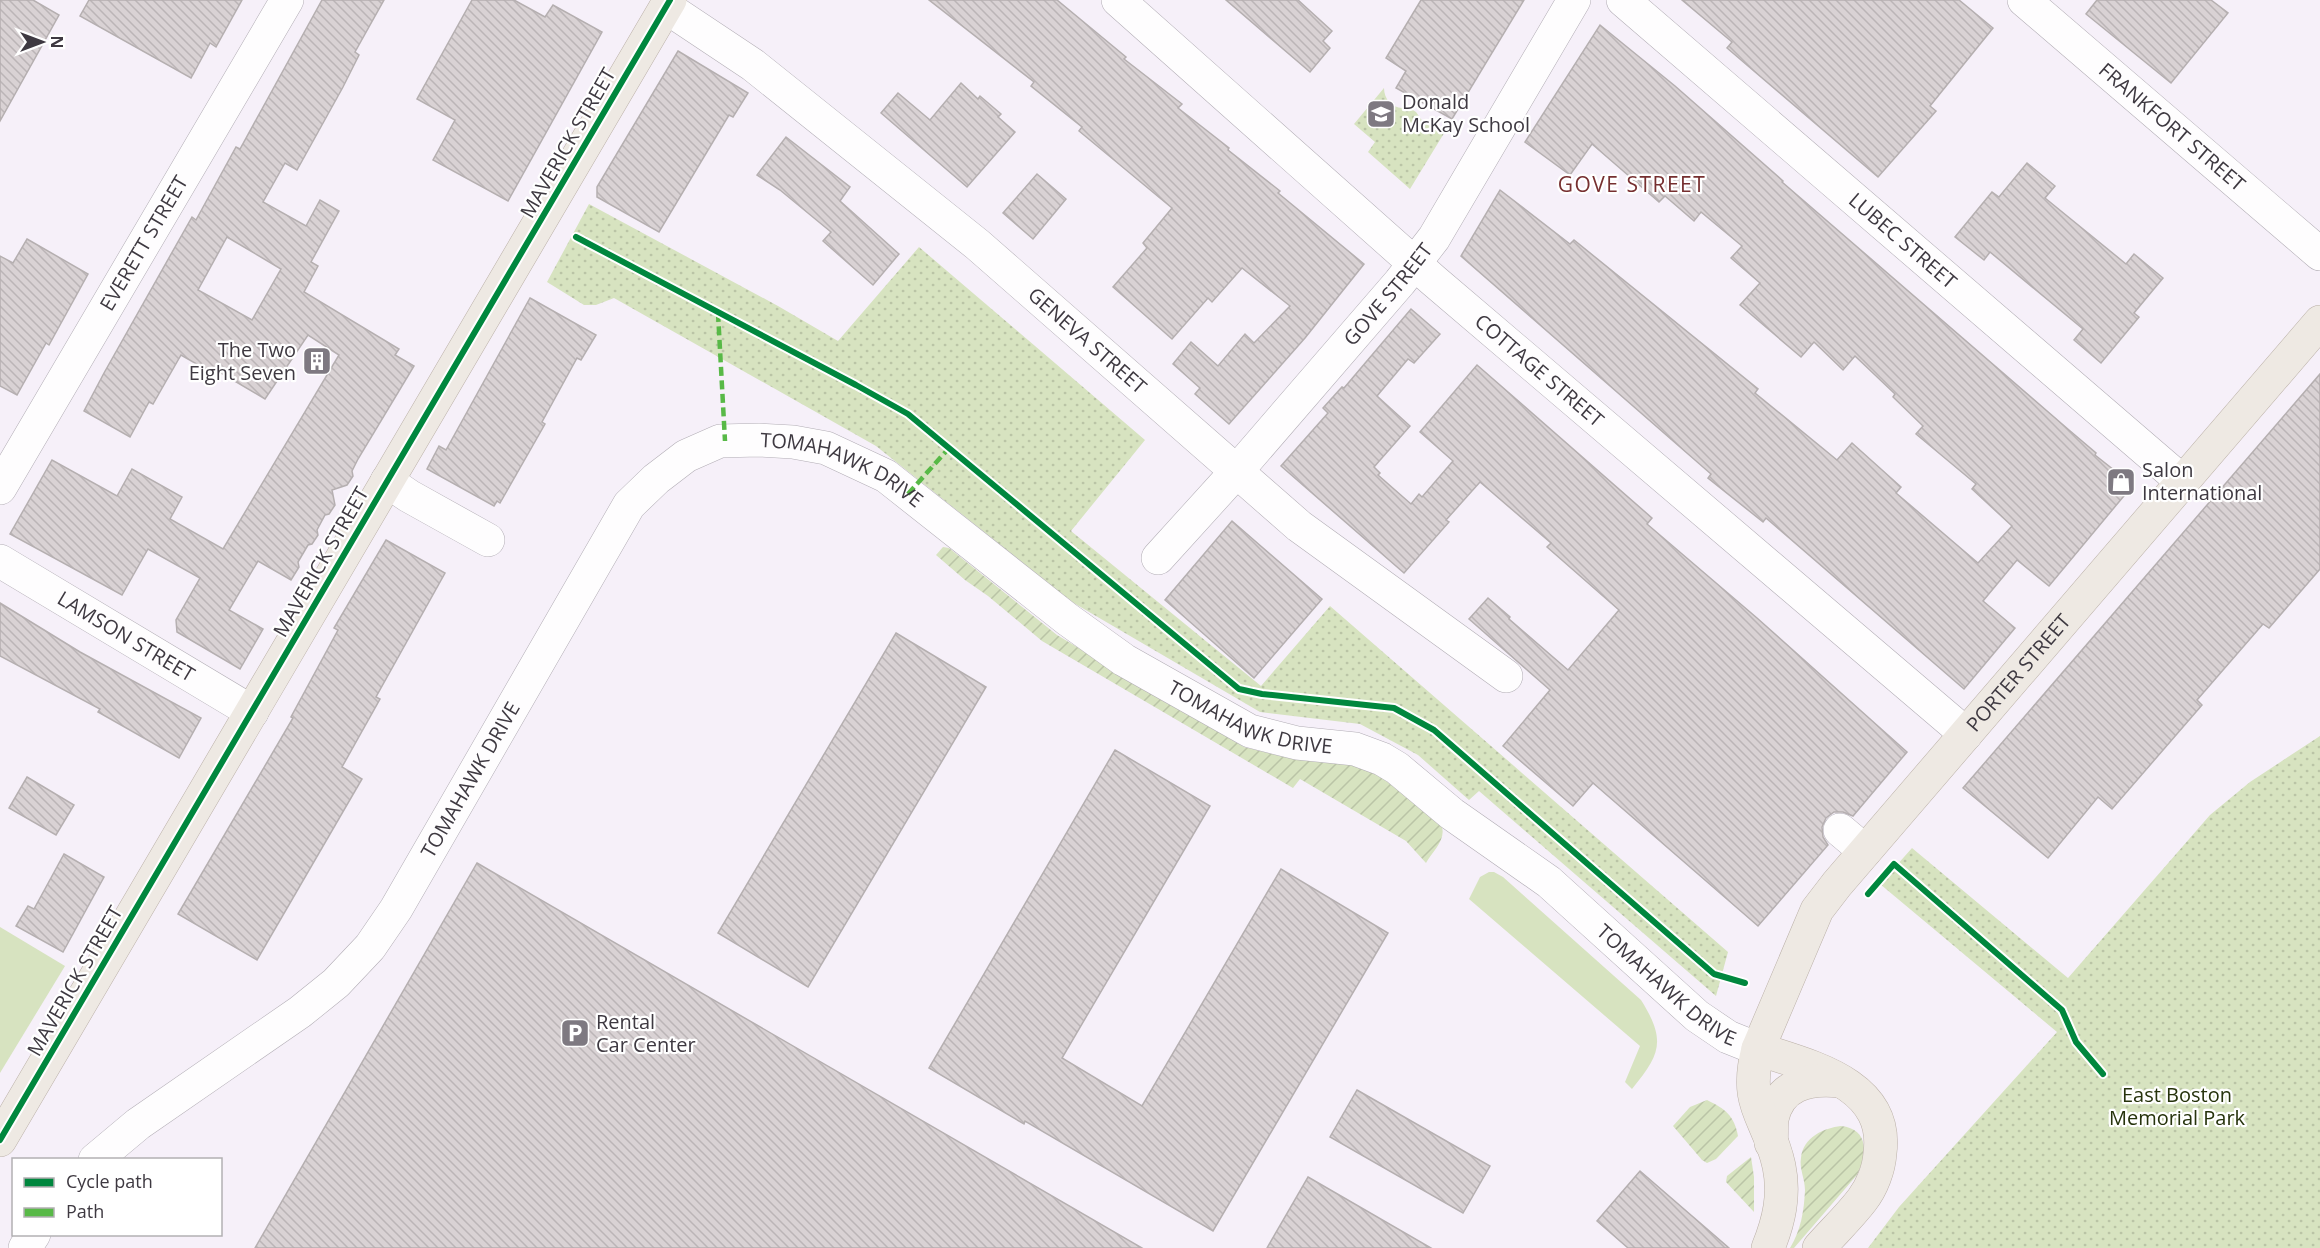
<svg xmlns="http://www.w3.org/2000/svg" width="2320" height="1248" font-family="'Open Sans',sans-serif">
	<defs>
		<pattern id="park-dots" width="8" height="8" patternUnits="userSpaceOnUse" patternTransform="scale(1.5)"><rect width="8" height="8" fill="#d7e3c0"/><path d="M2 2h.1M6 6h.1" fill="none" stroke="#bac4a6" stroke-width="1.8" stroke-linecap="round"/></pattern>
		<pattern id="garden-furrows" width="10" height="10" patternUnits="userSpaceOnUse" patternTransform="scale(1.5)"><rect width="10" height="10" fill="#d7e3c0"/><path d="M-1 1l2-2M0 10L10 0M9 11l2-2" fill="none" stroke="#bac4a6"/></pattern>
		<pattern id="building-back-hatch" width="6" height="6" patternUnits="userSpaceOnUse" patternTransform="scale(1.5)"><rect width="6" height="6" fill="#d9d2d4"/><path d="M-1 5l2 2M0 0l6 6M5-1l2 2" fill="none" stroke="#bbb5b7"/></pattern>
	</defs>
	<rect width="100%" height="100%" fill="#f6f0f9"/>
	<!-- grass -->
	<g fill="#d7e3c0">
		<path d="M 1489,872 L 1494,872 L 1503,877 L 1641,1000 C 1666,1040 1661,1054 1632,1089 L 1625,1082 L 1640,1046 L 1469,899 L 1480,877 Z"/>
		<polygon points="0,927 65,966 0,1073"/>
	</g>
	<!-- park -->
	<g fill="url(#park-dots)">
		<path d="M 1384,88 C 1384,101 1395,111 1408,107 L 1416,112 L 1423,122 L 1433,123 L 1446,130 L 1410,189 L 1368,152 L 1375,142 L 1354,124 Z"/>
		<polygon points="589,204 778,306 838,341 919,247 1145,440 1071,531 1261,686 1330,606 1728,952 1716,996 1479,791 1469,800 1418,755 1360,724 1260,712 1072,602 876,446 614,298 596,305 584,305 547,282"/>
		<polygon points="2320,736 2320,1248 1868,1248 1899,1207 2057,1032 1880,884 1912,848 2068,978 2210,815 2250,782"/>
	</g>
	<!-- garden -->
	<g fill="url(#garden-furrows)">
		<path d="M 943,547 L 949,548 L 1057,635 L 1244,747 L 1290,758 L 1332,760 L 1357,766 L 1376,773 L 1440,823 C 1449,837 1433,851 1426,863 L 1406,841 L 1300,779 L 1293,788 L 1042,641 L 988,596 L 965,580 L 936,555 Z"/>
		<path d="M 1707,1100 C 1725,1109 1734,1115 1738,1136 L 1716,1159 L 1707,1163 L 1702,1160 L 1673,1126 L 1690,1107 Z"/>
		<path d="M 1841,1126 C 1870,1129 1867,1156 1857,1175 L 1794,1248 L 1790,1248 C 1801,1230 1804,1211 1805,1190 C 1805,1179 1799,1168 1801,1158 C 1803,1137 1824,1128 1841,1126 Z"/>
		<polygon points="1751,1157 1754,1177 1754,1212 1726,1182 1727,1176"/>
	</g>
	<!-- building -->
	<g fill="url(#building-back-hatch)" stroke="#b5afb0" stroke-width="1.5" fill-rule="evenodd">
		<polygon points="0,0 33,0 59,15 0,121"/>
		<polygon points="89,0 242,0 216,47 210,43 191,78 80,16"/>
		<path d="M 322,0 L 384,0 L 355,52 L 359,55 L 343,87 L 297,170 L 285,163 L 263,202 L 306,226 L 320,200 L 339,211 L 311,262 L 318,266 L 304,292 L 399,349 L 395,355 L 414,366 L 358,459 L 352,471 L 353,476 L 347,485 L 332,490 L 335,505 L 329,514 L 325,515 L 317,530 L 318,535 L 312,544 L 308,545 L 298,562 L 299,567 L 291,580 L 258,561 L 229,610 L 263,629 L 240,669 L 177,632 L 176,620 L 200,578 L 148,549 L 122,595 L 10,534 L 52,460 L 117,496 L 132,469 L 182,497 L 170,519 L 223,549 L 339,355 L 308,335 L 265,399 L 216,370 L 214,374 L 181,355 L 153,404 L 149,402 L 130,437 L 84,411 L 104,373 L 192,217 L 196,220 L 236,147 L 240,149 ZM 227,237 L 281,269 L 252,320 L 198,290 Z"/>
		<polygon points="472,0 514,0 545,17 553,5 602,32 508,201 433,160 455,120 417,99"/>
		<polygon points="929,0 1057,0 1126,57 1124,59 1182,104 1178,108 1229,148 1228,150 1280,191 1278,193 1364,264 1305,338 1229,424 1195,394 1200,388 1173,364 1191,342 1218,366 1245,334 1254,343 1290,306 1242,268 1212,302 1208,298 1172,339 1113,287 1147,248 1143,243 1172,208 1079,131 1082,127 1031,86 1034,82"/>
		<polygon points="1226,0 1298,0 1332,31 1323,41 1330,48 1310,72"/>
		<polygon points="1421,0 1524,0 1452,119 1396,88 1406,71 1386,58"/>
		<polygon points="1682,0 1959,0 1993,28 1930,106 1936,111 1878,177 1727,48 1732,42"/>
		<polygon points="2097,0 2211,0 2228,13 2171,83 2086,14"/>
		<polygon points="1600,25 1675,86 1783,181 1782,182 2069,430 2096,453 2095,455 2133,485 2049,586 2017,560 1983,601 2015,628 1964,689 1766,518 1763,522 1708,478 1711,474 1461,256 1500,190 1570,244 1574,240 1758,389 1755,393 1837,460 1852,443 1901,487 1896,493 1978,563 2012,526 1972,489 1976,484 1916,434 1923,426 1893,397 1895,394 1855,356 1843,370 1814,342 1801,357 1740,305 1760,283 1731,258 1742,246 1701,212 1694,221 1665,196 1659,202 1592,144 1570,175 1525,142"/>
		<polygon points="678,51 748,93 733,117 729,115 659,232 597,197 597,187"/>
		<polygon points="961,83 978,99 980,96 1001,114 998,117 1015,132 967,187 881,113 898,93 930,120"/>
		<polygon points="786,137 850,187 840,201 899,254 873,285 823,241 831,232 780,190 757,175"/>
		<polygon points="2027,163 2055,186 2045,198 2126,264 2134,254 2163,278 2134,313 2139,317 2101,363 2074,340 2083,329 1990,252 1984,260 1955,237 1992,192 1999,197"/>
		<polygon points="1037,174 1066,199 1033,239 1003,213"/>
		<polygon points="27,239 88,274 49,345 46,343 17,395 0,386 0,256 13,263"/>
		<polygon points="530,298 596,335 581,360 577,358 542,422 545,424 500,503 497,501 494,506 427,469 439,446 446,450"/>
		<polygon points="1411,309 1440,334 1414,363 1408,359 1377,396 1410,426 1374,467 1380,473 1378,475 1411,504 1419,494 1422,497 1453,461 1420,432 1477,365 1652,518 1647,524 1757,618 1907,752 1853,816 1843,812 1834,812 1826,818 1822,827 1823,837 1828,845 1758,926 1593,783 1573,806 1503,746 1550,690 1469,619 1488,598 1510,617 1509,619 1568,670 1619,610 1547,547 1551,543 1480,482 1446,520 1449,522 1404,573 1281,466 1328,413 1323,408 1342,387 1344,388"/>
		<polygon points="2320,374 2320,569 2269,628 2263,624 2197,700 2202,705 2112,809 2098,797 2048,858 1963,788"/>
		<polygon points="1232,521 1322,599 1254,678 1165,600"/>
		<polygon points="386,540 445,573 376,697 380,699 342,767 362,779 257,960 178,914 293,718 291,717 338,630 334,628"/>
		<polygon points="0,603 80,652 201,718 179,758 98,712 100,709 0,656"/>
		<polygon points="896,633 986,687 808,987 718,933"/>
		<polygon points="1115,750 1210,806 1062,1058 1142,1106 1281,869 1388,933 1213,1231 1025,1121 1024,1124 929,1068"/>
		<polygon points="27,777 74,805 56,835 9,808"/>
		<polygon points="64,854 104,877 63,952 16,926 28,906 34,909"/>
		<polygon points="477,863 1142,1248 255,1248"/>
		<polygon points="1357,1090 1490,1166 1463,1213 1330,1137"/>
		<polygon points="1640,1171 1729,1248 1628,1248 1597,1221"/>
		<polygon points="1308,1177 1431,1248 1267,1248"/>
	</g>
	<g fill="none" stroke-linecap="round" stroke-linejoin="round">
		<!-- minor casing -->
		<g stroke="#b2adb5" stroke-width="34">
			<g id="minor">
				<path id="s1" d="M 1118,0 L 1433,280 L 1966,734"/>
				<path id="s2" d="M 1623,0 L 2183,482"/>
				<path id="s3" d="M 2024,0 L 2320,254"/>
				<path id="s4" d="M 666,7 L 753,65 L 978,245 L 1299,526 L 1506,676"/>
				<polyline points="387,481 409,496 488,540"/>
				<path id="s5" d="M 0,488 L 287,0"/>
				<path id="s6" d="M 1158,558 L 1236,472 L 1400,282 L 1434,238 L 1574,0"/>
				<path id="s7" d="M 0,561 L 252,712"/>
				<polyline points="1840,830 1865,851"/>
				<path id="s8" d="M 95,1160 L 138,1124 L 300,1012 L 336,983 L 370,947 L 396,909 L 629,505 L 656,479 L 686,456 L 720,441 L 759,440 L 793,442 L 826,448 L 886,476 L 1067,619 L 1124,660 L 1250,731 L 1297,743 L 1355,749 L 1382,759 L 1397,768 L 1452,814 L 1549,882 L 1697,1016 L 1728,1037 L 1758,1049"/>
				<polyline points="25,1248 34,1234"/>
			</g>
		</g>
		<!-- major casing -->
		<g stroke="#bbb1a8" stroke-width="34">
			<g id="major">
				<path d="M 1758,1049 C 1809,1066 1889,1083 1880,1153 C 1879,1169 1872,1187 1862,1200 C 1849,1217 1833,1232 1819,1248"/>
				<polyline points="0,1140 670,0"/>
				<path d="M 1771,1143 C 1772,1135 1771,1126 1772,1119 C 1779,1084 1809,1078 1839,1081"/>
				<path id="s9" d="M 1768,1248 C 1779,1221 1785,1195 1779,1166 C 1768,1115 1743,1108 1758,1049 L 1817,910 L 1837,884 L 2320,322"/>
			</g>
		</g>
		<!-- minor -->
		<use href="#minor" stroke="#fefdfe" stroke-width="33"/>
		<!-- major -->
		<use href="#major" stroke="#eee9e3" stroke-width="33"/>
		<!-- quiet -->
		<g stroke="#58b947" stroke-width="4.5" stroke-dasharray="9 4.5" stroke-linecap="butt">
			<polyline points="718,313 725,441"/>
			<polyline points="908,494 949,448"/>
		</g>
		<!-- cycleway casing -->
		<g stroke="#fff" stroke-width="10">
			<g id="cycleway">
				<polyline points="576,237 856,385 908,414 1239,689 1262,694 1394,708 1434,730 1714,974 1745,983"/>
				<polyline points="1868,894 1894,864 2062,1010 2076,1042 2103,1074"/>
				<polyline points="0,1140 670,0"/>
			</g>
		</g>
		<!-- cycleway -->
		<use href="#cycleway" stroke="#00873e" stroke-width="6"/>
	</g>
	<!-- icons -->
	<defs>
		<g id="school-square" transform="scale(1.5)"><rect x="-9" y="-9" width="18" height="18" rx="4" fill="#7e7981" stroke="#fff"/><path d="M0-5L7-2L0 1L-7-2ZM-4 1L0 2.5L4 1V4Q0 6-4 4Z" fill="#fff"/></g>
		<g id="building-square" transform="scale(1.5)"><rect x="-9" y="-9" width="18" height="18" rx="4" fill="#7e7981" stroke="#fff"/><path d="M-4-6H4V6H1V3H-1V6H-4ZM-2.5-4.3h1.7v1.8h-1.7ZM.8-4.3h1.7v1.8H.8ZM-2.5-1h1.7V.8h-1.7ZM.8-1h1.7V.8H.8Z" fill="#fff"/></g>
		<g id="shop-square" transform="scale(1.5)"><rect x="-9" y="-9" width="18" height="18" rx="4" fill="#7e7981" stroke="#fff"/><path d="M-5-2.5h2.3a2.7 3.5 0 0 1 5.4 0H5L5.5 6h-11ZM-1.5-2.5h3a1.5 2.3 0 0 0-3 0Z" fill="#fff"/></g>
		<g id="parking-square" transform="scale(1.5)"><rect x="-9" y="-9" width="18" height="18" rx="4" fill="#7e7981" stroke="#fff"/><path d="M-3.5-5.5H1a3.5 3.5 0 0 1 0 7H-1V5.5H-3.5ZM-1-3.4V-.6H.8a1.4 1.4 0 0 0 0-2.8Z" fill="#fff"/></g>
	</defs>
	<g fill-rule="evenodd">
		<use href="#school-square" x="1381" y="114"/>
		<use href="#building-square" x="317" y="361"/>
		<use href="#shop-square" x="2121" y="482"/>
		<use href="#parking-square" x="575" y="1033"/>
	</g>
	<g text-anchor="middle" stroke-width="4.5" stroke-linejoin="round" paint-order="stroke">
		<!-- poi labels -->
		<g font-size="20" fill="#3e3941" stroke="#fff" text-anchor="start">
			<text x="1402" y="109">Donald<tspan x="1402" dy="23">McKay School</tspan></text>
			<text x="296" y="357" text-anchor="end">The Two<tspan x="296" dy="23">Eight Seven</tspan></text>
			<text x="2142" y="477">Salon<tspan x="2142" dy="23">International</tspan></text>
			<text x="596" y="1029">Rental<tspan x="596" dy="23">Car Center</tspan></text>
		</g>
		<!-- street labels -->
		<g font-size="20" fill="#3e3941" stroke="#fff">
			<text dy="7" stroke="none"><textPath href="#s3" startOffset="195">FRANKFORT STREET</textPath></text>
			<text transform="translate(568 143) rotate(-60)" y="7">MAVERICK STREET</text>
			<text dy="7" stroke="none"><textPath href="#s2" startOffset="369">LUBEC STREET</textPath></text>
			<text dy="7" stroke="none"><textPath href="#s5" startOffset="284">EVERETT STREET</textPath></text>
			<text dy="7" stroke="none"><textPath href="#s6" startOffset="350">GOVE STREET</textPath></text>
			<text dy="7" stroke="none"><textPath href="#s4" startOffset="538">GENEVA STREET</textPath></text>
			<text dy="7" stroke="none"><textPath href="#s1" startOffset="561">COTTAGE STREET</textPath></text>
			<text dy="7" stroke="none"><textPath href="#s8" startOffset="1102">TOMAHAWK DRIVE</textPath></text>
			<text transform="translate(321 562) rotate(-60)" y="7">MAVERICK STREET</text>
			<text dy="7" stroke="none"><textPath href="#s7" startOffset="147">LAMSON STREET</textPath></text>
			<text dy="7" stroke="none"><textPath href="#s9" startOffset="668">PORTER STREET</textPath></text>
			<text dy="7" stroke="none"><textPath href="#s8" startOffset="1588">TOMAHAWK DRIVE</textPath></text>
			<text dy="7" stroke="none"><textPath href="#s8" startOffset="544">TOMAHAWK DRIVE</textPath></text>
			<text transform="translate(75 981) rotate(-60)" y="7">MAVERICK STREET</text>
			<text dy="7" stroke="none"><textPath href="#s8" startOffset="2092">TOMAHAWK DRIVE</textPath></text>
		</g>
		<!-- park labels -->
		<g font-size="20" fill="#26330c" stroke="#fff">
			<text x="2177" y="1102">East Boston<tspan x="2177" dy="23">Memorial Park</tspan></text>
		</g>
		<!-- neighbourhood labels -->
		<g font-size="21" letter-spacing="1.5" fill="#762f30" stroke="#fff">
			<text x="1632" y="192">GOVE STREET</text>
		</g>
	</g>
	<!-- legend -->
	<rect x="12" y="1158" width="210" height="78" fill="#ffffff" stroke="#b2b0b3" stroke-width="1.5"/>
	<rect x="24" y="1178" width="30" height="9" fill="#00873e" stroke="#b2b0b3" stroke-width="1.5"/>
	<text x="66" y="1188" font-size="18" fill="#3e3941">Cycle path</text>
	<rect x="24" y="1208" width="30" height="9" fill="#58b947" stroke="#b2b0b3" stroke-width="1.5"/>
	<text x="66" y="1218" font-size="18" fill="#3e3941">Path</text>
	<!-- north arrow -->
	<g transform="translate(42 42) rotate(90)" stroke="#ffffff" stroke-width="4.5" paint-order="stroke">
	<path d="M0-4.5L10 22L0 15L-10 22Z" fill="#3e3941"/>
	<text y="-9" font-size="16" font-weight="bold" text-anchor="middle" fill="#3e3941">N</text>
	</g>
</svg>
